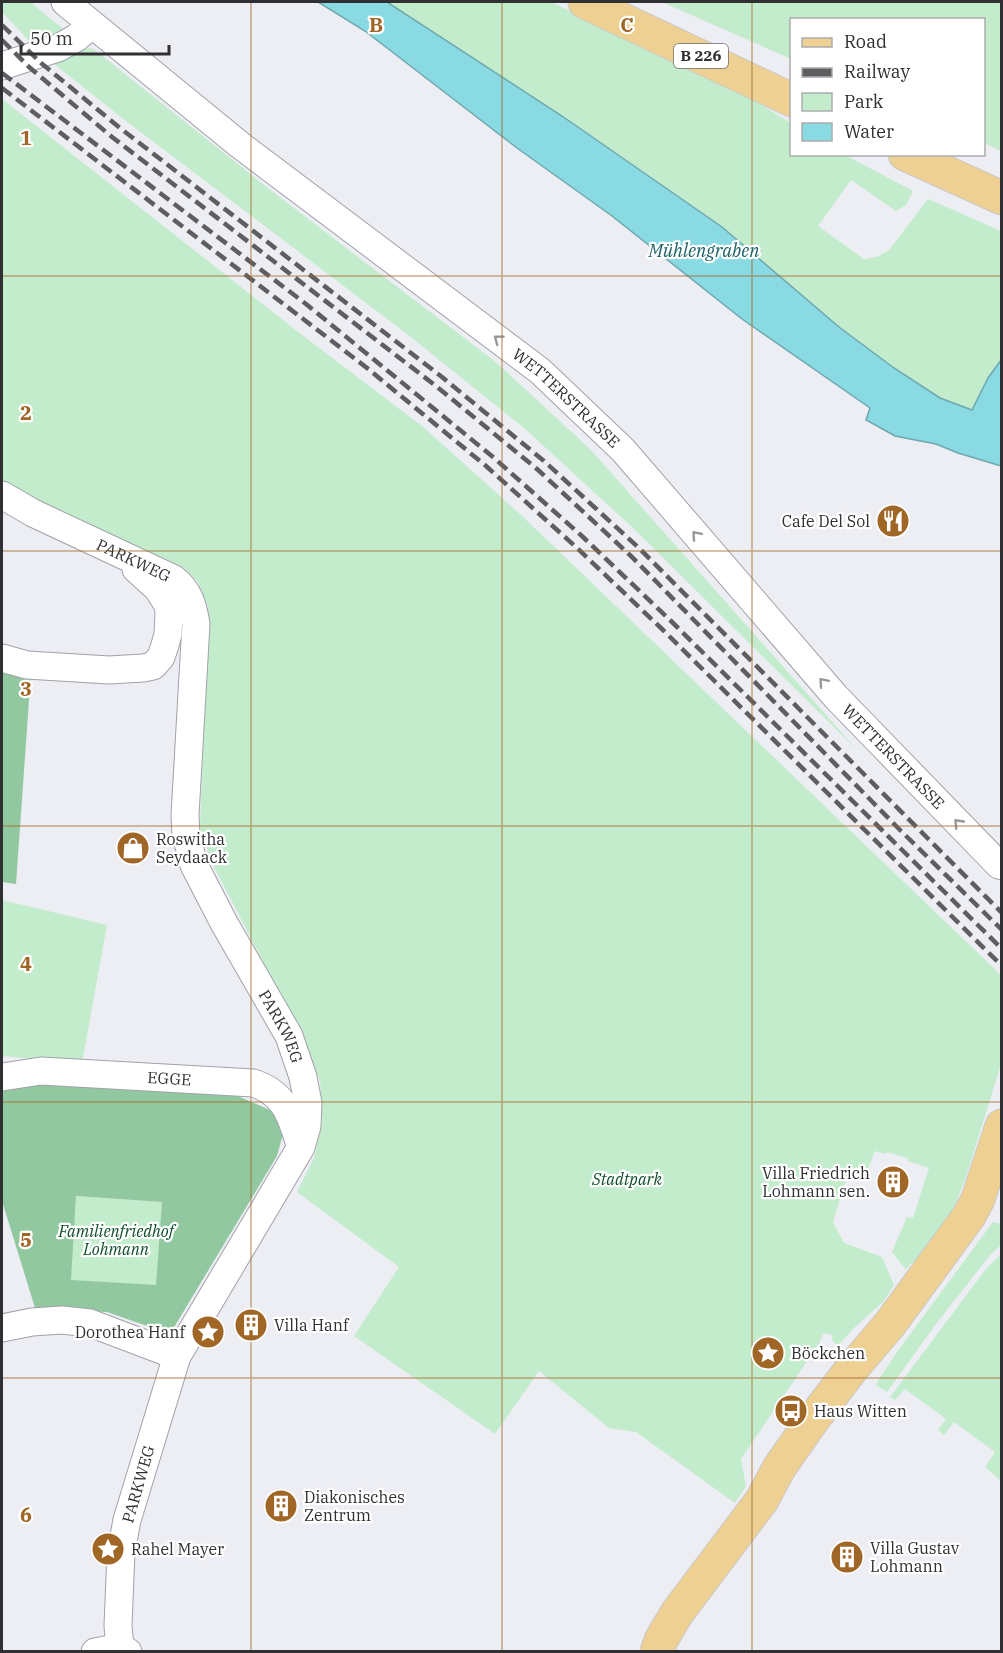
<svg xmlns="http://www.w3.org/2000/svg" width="1003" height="1653" font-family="'IBM Plex Serif',serif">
	<rect width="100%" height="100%" fill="#ededf4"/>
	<!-- green -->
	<g fill="#c3eccd">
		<polygon points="2,2 30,2 62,28 63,33 32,44 2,12"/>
		<polygon points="387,2 551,2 722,81 791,123 792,154 845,155 913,191 906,205 896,211 851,180 818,226 864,259 877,257 889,250 928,199 1001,231 1001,360 988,378 972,410 940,398 894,368 839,327 722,227 562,116"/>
		<polygon points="662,2 1001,2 1001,151 984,143 984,20 792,20 791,59"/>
		<polygon points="87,48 93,49 100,54 269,189 497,363 591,450 858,751 633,528 524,428 407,334 126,121 49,60"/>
		<polygon points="2,99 297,331 423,427 521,515 1001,975 1001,1064 966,1177 948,1223 919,1265 911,1263 906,1270 892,1252 907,1217 913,1218 929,1168 908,1161 908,1158 886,1152 885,1154 875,1151 868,1169 865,1169 864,1172 850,1167 833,1222 844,1243 882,1257 894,1285 883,1302 854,1328 838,1346 832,1340 833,1335 823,1333 820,1342 741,1459 746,1486 735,1503 636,1432 609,1428 539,1371 495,1434 354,1336 399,1267 297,1192 314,1158 322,1121 320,1080 301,1035 212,863 200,828 208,607 198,582 182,566 25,497 2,483"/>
		<polygon points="2,900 107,925 82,1063 2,1056"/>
		<polygon points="76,1196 162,1202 157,1286 70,1280"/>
		<polygon points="993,1222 1001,1224 1001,1245 990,1255 936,1324 887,1392 876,1385 877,1382 897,1352"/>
		<polygon points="1001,1254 1001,1481 985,1467 995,1452 954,1422 944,1435 938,1430 946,1419 905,1389 895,1400 890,1397 986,1269"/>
	</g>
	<!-- forest -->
	<g fill="#91c8a0" fill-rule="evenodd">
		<polygon points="2,670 31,672 16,884 2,882"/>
		<path d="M 2,1082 L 231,1093 L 272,1111 L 283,1134 L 277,1156 L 170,1334 L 107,1312 L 36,1311 L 2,1201 ZM 76,1196 L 162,1202 L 156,1285 L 71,1280 Z"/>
	</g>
	<!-- water -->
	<polygon fill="#89dae2" stroke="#6ea7ae" stroke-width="1.5" points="318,2 387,2 562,116 722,227 839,327 894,368 940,398 972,410 988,378 1001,360 1001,466 958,453 936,444 895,436 866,420 870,408 742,319 612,216 517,148 365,31"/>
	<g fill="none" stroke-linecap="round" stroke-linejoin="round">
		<!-- minor casing -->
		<g stroke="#a1a2a8" stroke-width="29">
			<g id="minor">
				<path id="s1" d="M 65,2 L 240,145 L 540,371 L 623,450 L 836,697 L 999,865 L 1002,866"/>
				<polyline points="2,66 58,48 76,38 92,25"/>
				<path id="s2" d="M 2,495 L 33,513 L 174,579 C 189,591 193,605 196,624 L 185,815 L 186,835 L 194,865 L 224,923 L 289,1036 L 303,1077 L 308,1103 L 307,1126 L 301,1147 L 177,1356 L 127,1520 L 121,1552 L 118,1626 L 120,1647"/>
				<polyline points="2,658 27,665 109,670 143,668 153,666 161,657 165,645 168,634 169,613 168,605 158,589 136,569"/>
				<path id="s3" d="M 2,1077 L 41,1071 L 253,1083 C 285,1093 291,1116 300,1145"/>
				<polyline points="2,1328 32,1322 62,1320 90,1323 177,1356"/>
				<polyline points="95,1652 120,1647 128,1652"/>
			</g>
		</g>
		<!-- major casing -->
		<g stroke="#c9c9ca" stroke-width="35">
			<g id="major">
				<polyline points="585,2 792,100"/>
				<polyline points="905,154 1002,198"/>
				<polyline points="657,1652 661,1640 677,1613 762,1500 779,1468 814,1418 850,1371 890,1324 969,1216 978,1199 1002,1126"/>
			</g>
		</g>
		<!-- minor -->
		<use href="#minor" stroke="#fff" stroke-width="27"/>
		<!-- major -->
		<use href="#major" stroke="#eed092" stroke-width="33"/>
		<!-- rail -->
		<g stroke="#5e5e62" stroke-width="4.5" stroke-dasharray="12 6" stroke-linecap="butt">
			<polyline points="2,25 41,63 120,128 442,377 544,461 640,549 1002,913"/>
			<polyline points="2,40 29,67 112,137 436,386 537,469 632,557 901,831 1002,930"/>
			<polyline points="2,73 306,304 493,457 583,537 671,621 1002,949"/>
			<polyline points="2,88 367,368 486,466 576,547 663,630 1002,966"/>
		</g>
	</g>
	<!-- one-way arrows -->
	<defs><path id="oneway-chevron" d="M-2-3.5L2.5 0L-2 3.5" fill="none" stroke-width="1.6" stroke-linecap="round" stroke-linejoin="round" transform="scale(1.5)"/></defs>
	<g stroke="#989899">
		<use href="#oneway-chevron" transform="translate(498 339) rotate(-143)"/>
		<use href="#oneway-chevron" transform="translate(696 535) rotate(-131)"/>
		<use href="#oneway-chevron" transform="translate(823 682) rotate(-131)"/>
		<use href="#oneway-chevron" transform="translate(958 823) rotate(-134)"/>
	</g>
	<!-- grid -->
	<path fill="none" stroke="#a06626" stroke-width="1.5" stroke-opacity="0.55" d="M 251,2 L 251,1652M 502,2 L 502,1652M 752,2 L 752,1652M 2,276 L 1002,276M 2,551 L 1002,551M 2,826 L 1002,826M 2,1102 L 1002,1102M 2,1378 L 1002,1378"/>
	<!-- icons -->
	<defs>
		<g id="restaurant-disc" transform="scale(1.725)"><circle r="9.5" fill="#a06626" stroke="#fff"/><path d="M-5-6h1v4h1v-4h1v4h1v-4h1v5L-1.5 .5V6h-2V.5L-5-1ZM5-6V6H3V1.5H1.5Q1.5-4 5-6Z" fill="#fff"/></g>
		<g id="shop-disc" transform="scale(1.725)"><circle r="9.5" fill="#a06626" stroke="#fff"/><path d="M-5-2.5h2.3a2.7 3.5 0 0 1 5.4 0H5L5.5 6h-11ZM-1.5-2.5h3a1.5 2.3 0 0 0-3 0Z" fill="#fff"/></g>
		<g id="building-disc" transform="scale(1.725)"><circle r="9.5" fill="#a06626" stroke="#fff"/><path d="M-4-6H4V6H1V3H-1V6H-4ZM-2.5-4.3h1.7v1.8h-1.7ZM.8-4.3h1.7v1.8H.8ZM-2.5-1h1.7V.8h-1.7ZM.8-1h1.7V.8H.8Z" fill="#fff"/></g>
		<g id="sight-disc" transform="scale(1.725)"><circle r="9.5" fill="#a06626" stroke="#fff"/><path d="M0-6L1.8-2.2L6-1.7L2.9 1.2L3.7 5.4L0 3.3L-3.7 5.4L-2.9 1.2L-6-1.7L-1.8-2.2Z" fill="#fff"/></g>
		<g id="bus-disc" transform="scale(1.725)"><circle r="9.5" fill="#a06626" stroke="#fff"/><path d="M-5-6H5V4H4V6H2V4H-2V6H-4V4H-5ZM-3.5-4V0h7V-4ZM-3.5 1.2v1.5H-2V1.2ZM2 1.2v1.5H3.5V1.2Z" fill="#fff"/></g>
	</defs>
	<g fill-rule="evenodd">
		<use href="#restaurant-disc" x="893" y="521"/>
		<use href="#shop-disc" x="133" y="848"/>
		<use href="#building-disc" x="893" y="1182"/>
		<use href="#building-disc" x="251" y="1325"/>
		<use href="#sight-disc" x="208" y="1332"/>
		<use href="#sight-disc" x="768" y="1353"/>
		<use href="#bus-disc" x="791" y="1411"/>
		<use href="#building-disc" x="281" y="1506"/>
		<use href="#sight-disc" x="108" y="1549"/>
		<use href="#building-disc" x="847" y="1557"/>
	</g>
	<g text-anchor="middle" stroke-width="4.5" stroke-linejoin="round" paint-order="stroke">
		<!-- shield labels -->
		<rect fill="#fff" stroke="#6e6e70" stroke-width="1.5" x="674" y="44" width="54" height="24" rx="4.5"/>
		<g font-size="15" font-weight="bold" fill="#303033">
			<text x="701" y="61">B 226</text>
		</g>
		<!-- street labels -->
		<g font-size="16" fill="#303033" stroke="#fff">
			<text dy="6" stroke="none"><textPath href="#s1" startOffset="639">WETTERSTRASSE</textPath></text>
			<text dy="6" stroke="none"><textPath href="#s2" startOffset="147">PARKWEG</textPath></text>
			<text dy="6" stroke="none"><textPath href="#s1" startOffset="1125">WETTERSTRASSE</textPath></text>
			<text dy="6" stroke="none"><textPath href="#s2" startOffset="669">PARKWEG</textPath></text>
			<text dy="6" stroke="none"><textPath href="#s3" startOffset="168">EGGE</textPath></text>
			<text transform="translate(138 1484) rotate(-74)" y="6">PARKWEG</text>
		</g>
		<!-- poi labels -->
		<g font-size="16" fill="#303033" stroke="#fff" text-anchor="start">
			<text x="870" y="527" text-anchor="end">Cafe Del Sol</text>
			<text x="156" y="845">Roswitha<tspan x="156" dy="18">Seydaack</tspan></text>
			<text x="870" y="1179" text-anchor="end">Villa Friedrich<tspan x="870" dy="18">Lohmann sen.</tspan></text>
			<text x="274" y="1331">Villa Hanf</text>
			<text x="185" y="1338" text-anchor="end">Dorothea Hanf</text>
			<text x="791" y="1359">Böckchen</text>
			<text x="814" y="1417">Haus Witten</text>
			<text x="304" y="1503">Diakonisches<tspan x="304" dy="18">Zentrum</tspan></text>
			<text x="870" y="1554">Villa Gustav<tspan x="870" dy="18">Lohmann</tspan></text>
			<text x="131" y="1555">Rahel Mayer</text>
		</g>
		<!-- park labels -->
		<g font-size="16" font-style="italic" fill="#0e4d28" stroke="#fff">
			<text x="627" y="1185">Stadtpark</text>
			<text x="116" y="1237">Familienfriedhof<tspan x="116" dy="18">Lohmann</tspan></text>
		</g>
		<!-- water labels -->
		<g font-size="18" font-style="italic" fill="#1c6066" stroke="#fff">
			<text x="704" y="257">Mühlengraben</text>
		</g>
	</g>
	<g font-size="20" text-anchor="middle" font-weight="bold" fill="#a06626" stroke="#fff" stroke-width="4.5" stroke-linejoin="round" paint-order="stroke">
		<text x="376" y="32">B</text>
		<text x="627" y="32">C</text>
		<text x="26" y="145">1</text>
		<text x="26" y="420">2</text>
		<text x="26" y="696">3</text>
		<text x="26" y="971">4</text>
		<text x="26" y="1247">5</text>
		<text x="26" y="1522">6</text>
	</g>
	<!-- border -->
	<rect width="1003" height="1653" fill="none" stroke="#303033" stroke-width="6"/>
	<!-- legend -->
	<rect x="790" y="18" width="195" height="138" fill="#ffffff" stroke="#acacad" stroke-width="1.5"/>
	<rect x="802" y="38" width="30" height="9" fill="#eed092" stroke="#acacad" stroke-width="1.5"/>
	<text x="844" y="48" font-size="18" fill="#303033">Road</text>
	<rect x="802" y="68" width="30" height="9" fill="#5e5e62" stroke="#acacad" stroke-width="1.5"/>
	<text x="844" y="78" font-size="18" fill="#303033">Railway</text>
	<rect x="802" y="93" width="30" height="18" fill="#c3eccd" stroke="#acacad" stroke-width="1.5"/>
	<text x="844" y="108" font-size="18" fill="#303033">Park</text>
	<rect x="802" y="123" width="30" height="18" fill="#89dae2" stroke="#acacad" stroke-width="1.5"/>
	<text x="844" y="138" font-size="18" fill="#303033">Water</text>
	<!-- scale -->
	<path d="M21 45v9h148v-9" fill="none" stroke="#303033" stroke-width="3"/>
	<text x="30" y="45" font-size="18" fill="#303033" stroke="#ffffff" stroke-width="4.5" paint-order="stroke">50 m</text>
</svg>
